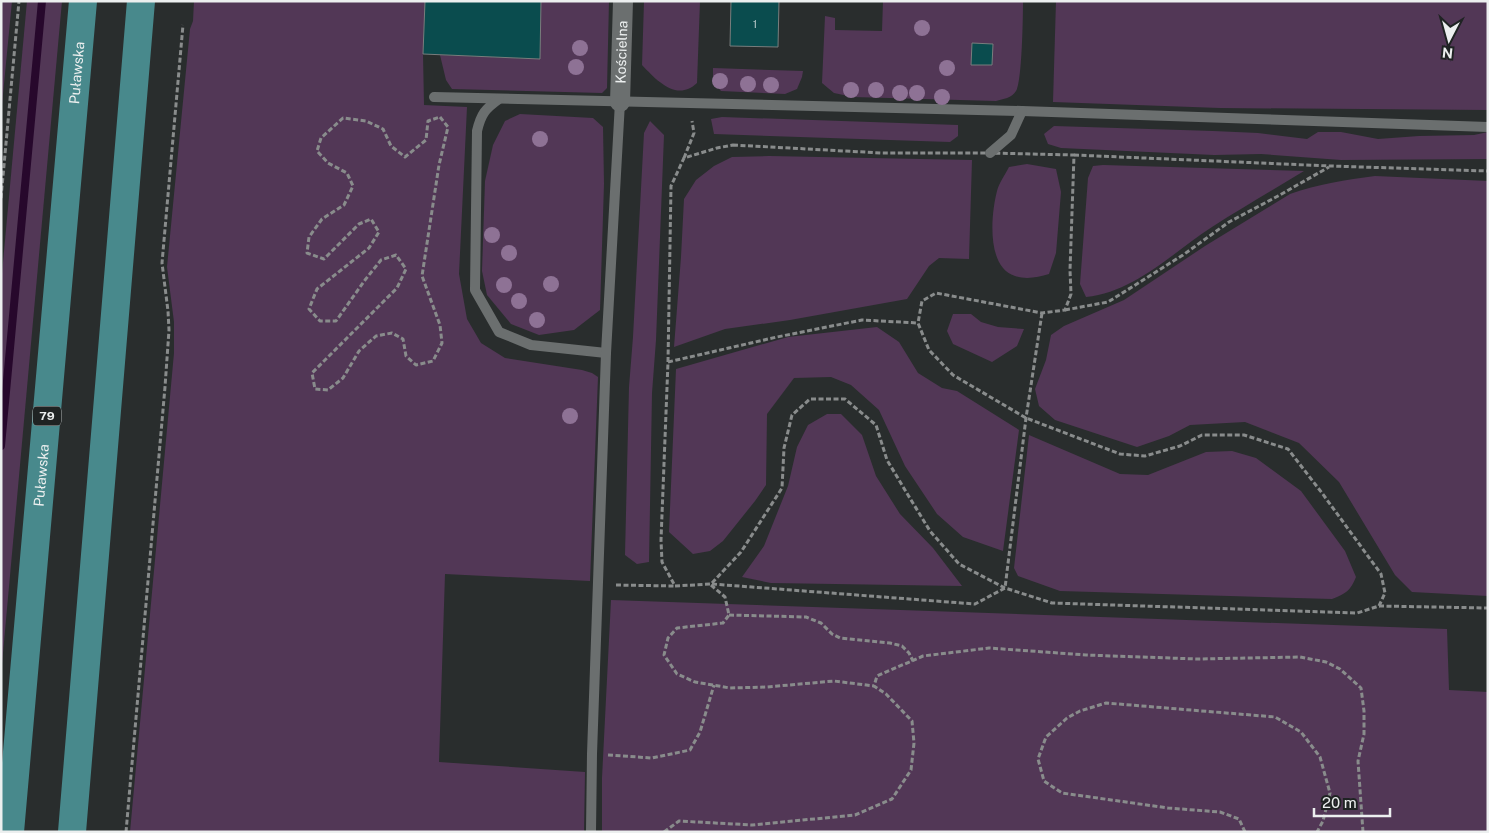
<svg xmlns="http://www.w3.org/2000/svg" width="1489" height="833" font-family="'Public Sans',sans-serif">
	<rect width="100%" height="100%" fill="#292d2d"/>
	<!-- green -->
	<g fill="#523756">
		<polygon points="2,1 12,1 1,115 1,5"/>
		<polygon points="27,1 62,1 1,675 1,284"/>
		<polygon points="194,1 425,1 423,54 424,105 467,107 459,274 467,319 481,343 505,358 582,370 592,373 598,377 590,581 445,574 439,762 585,772 584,832 130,832 174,353 174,322 167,267 190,29 193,21"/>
		<polygon points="541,1 609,1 607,88 602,93 452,89 446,80 440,55 539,59"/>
		<path d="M 644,1 L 700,1 L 697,83 C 677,102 657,81 642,65 Z"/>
		<path d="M 883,1 L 1023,1 C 1023,16 1022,82 1016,91 C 1012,98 1003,99 996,101 L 853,97 L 834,93 L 822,83 L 825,16 L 835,18 L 835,30 L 882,31 Z"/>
		<polygon points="1056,1 1488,1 1488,110 1220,108 1053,102"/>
		<polygon points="713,68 803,71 802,77 797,89 785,94 721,91 713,81"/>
		<polygon points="520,114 593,118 603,127 604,184 600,310 574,330 539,335 511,324 487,295 482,271 485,181 493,145 505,121"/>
		<polygon points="722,117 958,125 958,136 950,142 714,134 711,119"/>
		<polygon points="650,121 664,135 656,340 652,393 649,562 637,564 625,555 629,387 633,337 644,133"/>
		<polygon points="1054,126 1213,131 1258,133 1307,139 1318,132 1341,132 1378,139 1419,136 1474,135 1488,132 1488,159 1341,160 1261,154 1214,155 1061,148 1048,144 1044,134"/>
		<polygon points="769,156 972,160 969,259 939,258 929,266 907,299 790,320 725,329 674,347 681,257 684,199 696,180 714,166 732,157"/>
		<path d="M 1027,164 L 1056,169 L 1061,192 L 1056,253 L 1049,274 C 1038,277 1027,280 1015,276 C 986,267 991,214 997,191 C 999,183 1005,175 1009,167 Z"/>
		<path d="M 1103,165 L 1304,171 C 1273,190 1242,208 1212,227 C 1172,253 1135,292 1086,297 L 1080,284 L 1088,178 L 1093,166 Z"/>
		<path d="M 1375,176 L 1488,181 L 1488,596 L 1412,592 L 1395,575 L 1339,482 L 1299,443 L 1245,422 L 1190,425 L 1169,436 L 1137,447 L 1055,420 L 1039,406 L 1035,389 L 1046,360 L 1051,335 L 1064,326 L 1124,300 L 1205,246 L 1290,194 C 1318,184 1346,180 1375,176 Z"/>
		<polygon points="953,314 971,314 981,322 998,327 1024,329 1017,346 992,362 953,344 947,331"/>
		<polygon points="877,327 899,342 918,373 942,388 957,391 1019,430 1003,551 963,537 937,514 905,466 879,410 851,385 831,377 794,378 767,414 766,485 755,501 723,541 710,551 693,554 669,532 676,369 788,337"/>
		<polygon points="827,414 841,414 862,435 876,476 900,514 933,548 962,586 771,583 742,577 764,546 788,486 797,447 808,425"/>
		<path d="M 1029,435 L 1120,474 L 1148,475 L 1206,452 L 1232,451 L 1256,458 L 1301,491 L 1345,551 L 1356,577 C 1350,591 1347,593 1332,599 L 1060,591 L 1018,576 L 1014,568 Z"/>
		<polygon points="611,600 1447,629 1449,690 1488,692 1488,832 602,832 602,778"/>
	</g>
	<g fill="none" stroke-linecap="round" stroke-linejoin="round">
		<!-- stream -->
		<polyline stroke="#27082c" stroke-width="8" points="1,446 42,1"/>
	</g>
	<!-- building -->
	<g fill="#0a4c4e" stroke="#797d7d">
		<polygon points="425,1 541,1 540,59 423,54"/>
		<polygon points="731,1 779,1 778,47 730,46"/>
		<polygon points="972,43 993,44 992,65 971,65"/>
	</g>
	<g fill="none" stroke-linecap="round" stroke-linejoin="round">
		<!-- path -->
		<g stroke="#898c8c" stroke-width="3" stroke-dasharray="5 2.5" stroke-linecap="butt">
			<polygon points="440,117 448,127 439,165 422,276 440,325 442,343 433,361 416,365 406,356 403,339 392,333 376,336 359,351 343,378 328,390 315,389 312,373 397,288 406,269 396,255 381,260 365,280 336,321 320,321 309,309 317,289 369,248 379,232 371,219 359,224 324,259 307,253 309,237 322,219 344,205 353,186 347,173 328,163 317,151 321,138 343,118 366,121 383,129 391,146 405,157 426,140 428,121"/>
			<polygon points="733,145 882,153 990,153 1074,155 1070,270 1071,294 1065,310 1042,313 936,293 922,301 918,323 929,350 953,375 1026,418 1120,454 1145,456 1180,446 1202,435 1244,435 1288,449 1322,493 1381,574 1385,593 1379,606 1357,613 1052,603 1005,588 959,564 930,531 908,495 887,460 876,425 845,399 810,399 792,415 784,448 782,488 741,552 711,584 675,586 662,562 661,540 668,362 671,186 684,158 717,148"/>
			<polyline points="1074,155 1330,166 1488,171"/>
			<polyline points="684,158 694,133 692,121"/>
			<polyline points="1,198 19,1"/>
			<polyline points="1065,310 1108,302 1183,255 1229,222 1278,196 1329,167"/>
			<polyline points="668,362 777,337 862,320 918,323"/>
			<polyline points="712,584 975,604 1005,588 1026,418 1042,313"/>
			<polyline points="616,585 675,586"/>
			<polyline points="711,585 725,597 729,615 723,623 677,628 668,638 664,655 677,674 695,682 730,688 767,687 834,681 874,686"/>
			<polyline points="1379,606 1488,608"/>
			<polyline points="729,615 806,617 821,623 832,634 840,638 890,643 902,646 909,653 913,661"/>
			<polyline points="608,755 652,758 690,750 700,732 714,685"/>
			<polyline points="126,832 165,387 169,330 168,311 162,263 183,25"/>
			<polyline points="664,832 679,821 752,825 855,815 892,799 911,770 914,743 912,721 886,694 874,686 877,676 923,656 989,648 1086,655 1197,659 1300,657 1326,662 1340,669 1361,688 1364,711 1364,734 1358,761 1363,832"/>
			<polyline points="1245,832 1239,819 1220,812 1168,808 1062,793 1044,781 1038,759 1046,737 1067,718 1080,711 1106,703 1275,717 1301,732 1320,757 1330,793 1323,821 1317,832"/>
		</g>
		<!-- service -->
		<g stroke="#6b6f6f" stroke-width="10">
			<polyline points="434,97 1022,111 1488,127"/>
			<path d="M 499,99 C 485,109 481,114 477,131 L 475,290 L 499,332 L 531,345 L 606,353"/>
			<polyline points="990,153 1011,135 1022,111"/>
			<polyline points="591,832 592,754 606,353 620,102"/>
		</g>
		<!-- minor -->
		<path stroke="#6b6f6f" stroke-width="20" id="s1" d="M 620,102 L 623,1"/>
		<!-- primary -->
		<g stroke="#48898c" stroke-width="28">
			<path id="s2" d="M 10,832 L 83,1"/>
			<polyline points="72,832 141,1"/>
		</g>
	</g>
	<!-- trees -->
	<g fill="#8e7295">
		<circle cx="922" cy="28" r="8"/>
		<circle cx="580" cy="48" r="8"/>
		<circle cx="576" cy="67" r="8"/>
		<circle cx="947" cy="68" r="8"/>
		<circle cx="720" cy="81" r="8"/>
		<circle cx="748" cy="84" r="8"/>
		<circle cx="771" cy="85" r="8"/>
		<circle cx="851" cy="90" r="8"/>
		<circle cx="876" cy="90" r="8"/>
		<circle cx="900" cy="93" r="8"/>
		<circle cx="917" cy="93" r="8"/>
		<circle cx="942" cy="97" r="8"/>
		<circle cx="540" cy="139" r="8"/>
		<circle cx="492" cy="235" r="8"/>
		<circle cx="509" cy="253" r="8"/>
		<circle cx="551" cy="284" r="8"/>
		<circle cx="504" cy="285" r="8"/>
		<circle cx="519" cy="301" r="8"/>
		<circle cx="537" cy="320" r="8"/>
		<circle cx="570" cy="416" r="8"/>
	</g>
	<g text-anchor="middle" stroke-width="4.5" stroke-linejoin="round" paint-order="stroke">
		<!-- number labels -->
		<g font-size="11" fill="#b4c6c7">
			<text x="755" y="28">1</text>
		</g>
		<!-- shield labels -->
		<rect fill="#1f2323" stroke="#aeb2b2" stroke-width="1" x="33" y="406.5" width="28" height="19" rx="4"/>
		<g font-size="12" font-weight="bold" fill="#ecefef">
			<text x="47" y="420">79</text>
		</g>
		<!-- street labels -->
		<g font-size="14" fill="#ecefef" stroke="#1f2323">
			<text dy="5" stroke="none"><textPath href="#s1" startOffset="50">Kościelna</textPath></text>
			<text dy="5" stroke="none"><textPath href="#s2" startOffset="762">Puławska</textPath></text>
			<text dy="5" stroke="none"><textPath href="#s2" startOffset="358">Puławska</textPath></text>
		</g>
	</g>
	<!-- border -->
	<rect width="1489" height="833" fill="none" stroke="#ecefef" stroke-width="5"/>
	<!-- north arrow -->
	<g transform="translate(1449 40) rotate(186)" stroke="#1f2323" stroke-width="4" paint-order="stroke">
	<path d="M0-4L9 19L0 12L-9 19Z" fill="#ecefef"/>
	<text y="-8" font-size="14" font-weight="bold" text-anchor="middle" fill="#ecefef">N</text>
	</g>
	<!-- scale -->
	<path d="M1314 808v8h76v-8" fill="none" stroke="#ecefef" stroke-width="2.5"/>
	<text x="1322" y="808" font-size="15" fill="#ecefef" stroke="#1f2323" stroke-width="4" paint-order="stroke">20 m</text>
</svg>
